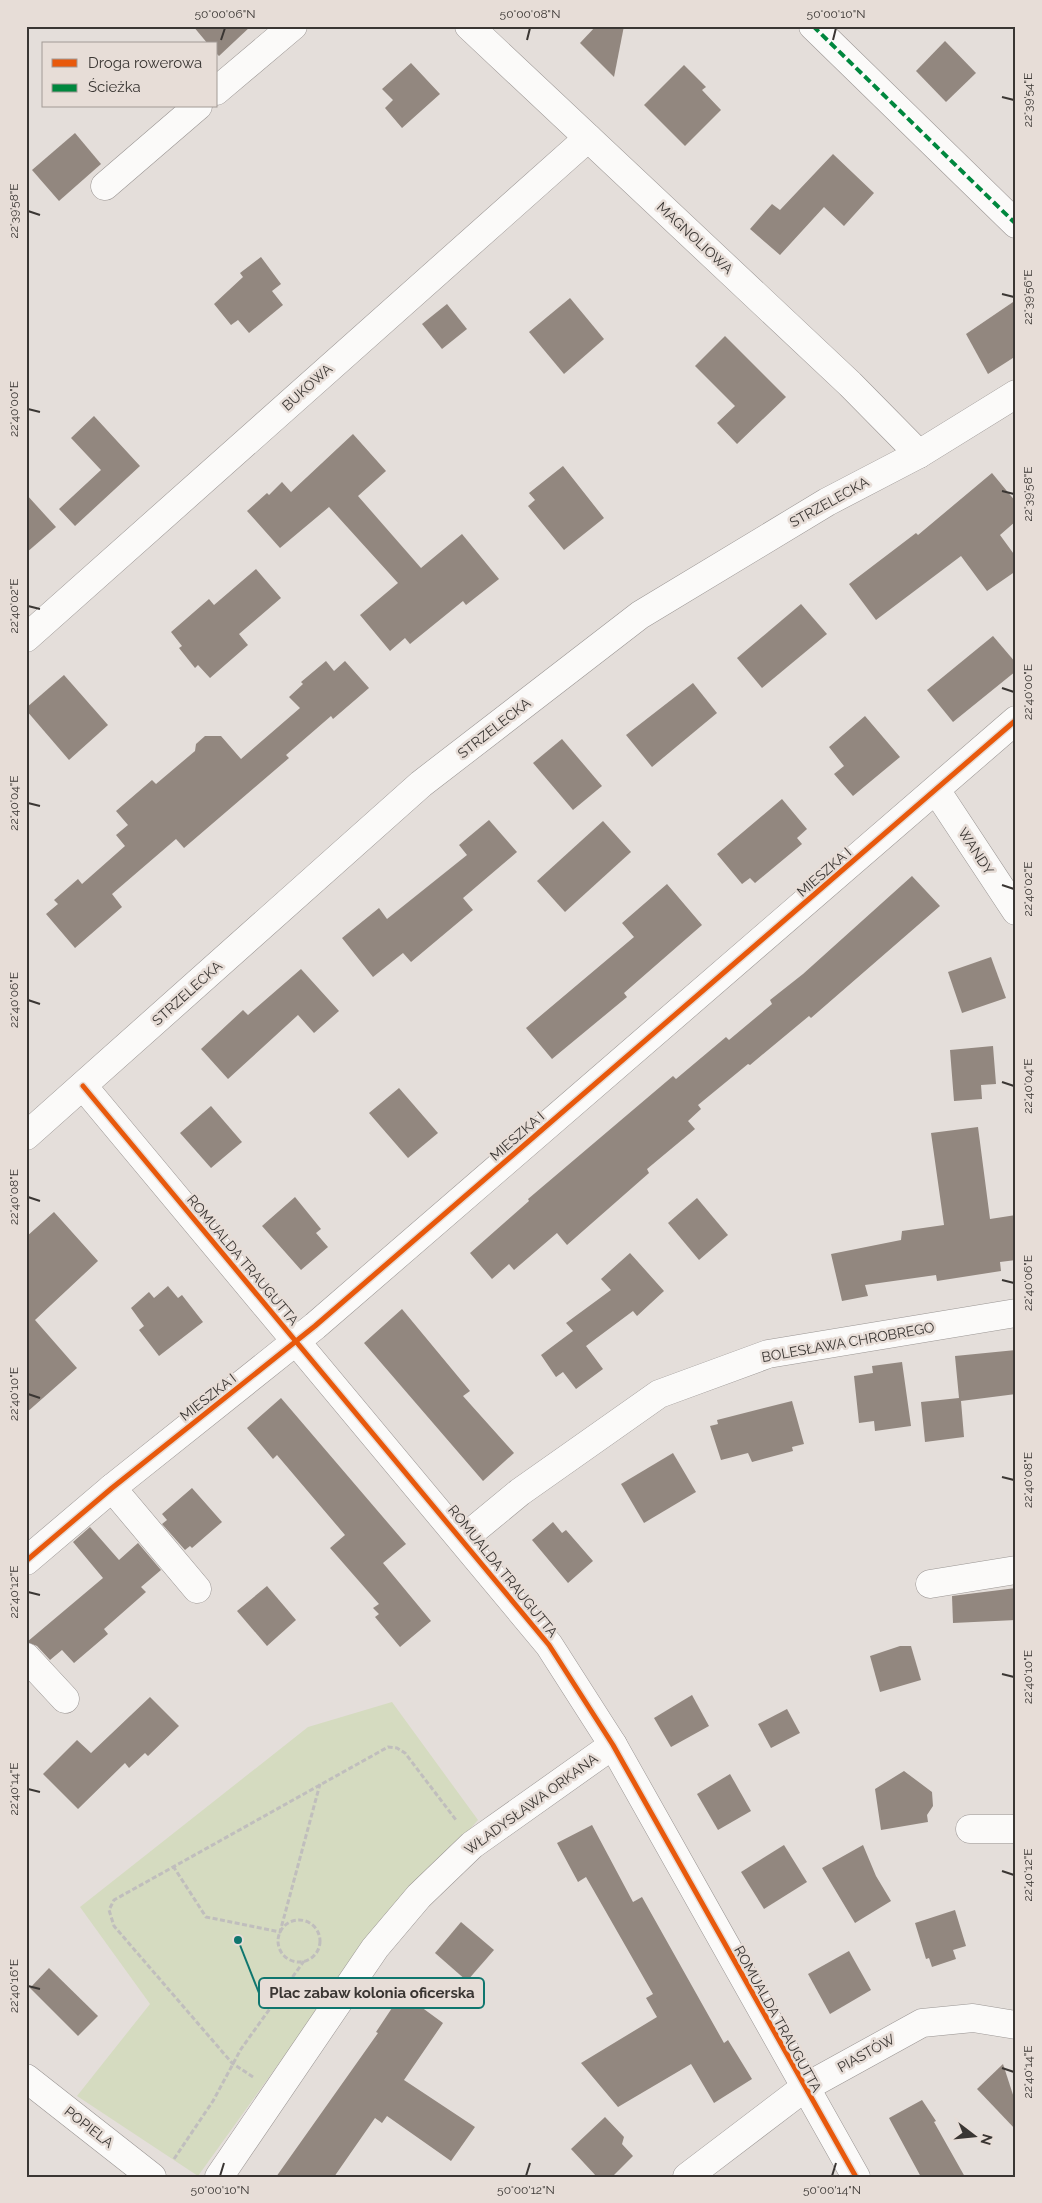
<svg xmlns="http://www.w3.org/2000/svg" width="1042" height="2203" font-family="Raleway,sans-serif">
	<rect width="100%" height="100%" fill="#e4deda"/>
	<!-- green -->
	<polygon fill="#d5dbc0" points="392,1702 478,1820 343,1974 198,2176 77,2096 150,2004 80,1907 308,1727"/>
	<!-- building -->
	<g fill="#92877f">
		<polygon points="193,26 251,26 219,56 216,53 216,44 208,44"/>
		<polygon points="596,26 624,26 614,77 580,43"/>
		<polygon points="945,41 976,73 946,102 916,71"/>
		<polygon points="411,63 440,94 402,128 385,108 393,100 382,89"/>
		<polygon points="684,65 706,87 702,90 721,110 685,146 644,105"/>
		<polygon points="75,133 101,164 59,201 32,170"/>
		<polygon points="833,154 874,193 844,226 824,207 780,255 750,229 772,204 780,210"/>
		<polygon points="261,257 281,284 272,291 283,305 249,333 238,320 231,325 214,304 243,277 240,273"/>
		<polygon points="570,298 604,339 564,374 529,332"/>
		<polygon points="1016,300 1016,356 988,374 966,334"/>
		<polygon points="447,304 467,329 442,349 422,324"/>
		<polygon points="725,336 786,397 737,444 717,423 735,406 695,366"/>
		<polygon points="94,416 140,466 75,526 59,509 101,470 71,438"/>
		<polygon points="353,434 386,471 358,496 421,568 462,534 499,579 466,605 463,601 410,644 405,638 390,651 360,615 398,583 329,507 280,548 247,511 267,493 269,495 282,482 291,492"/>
		<polygon points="563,466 604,518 564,550 528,506 535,500 529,493"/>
		<polygon points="992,473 1016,502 1016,521 1000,535 1016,557 1016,571 987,591 961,556 876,620 849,584 916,533 918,535"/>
		<polygon points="26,494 56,527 26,553"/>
		<polygon points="256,569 281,598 239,634 248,645 210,678 198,665 195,668 179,648 182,646 171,632 209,599 214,605"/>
		<polygon points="801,604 827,634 762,688 737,658"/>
		<polygon points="993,636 1016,663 1016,671 953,722 927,690"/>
		<polygon points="326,661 334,671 345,661 369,688 333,719 331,716 286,755 289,758 184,848 176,839 112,894 122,907 75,948 46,914 58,904 54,900 78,879 82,884 125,846 116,835 128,825 116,811 152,780 156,784 195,751 196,744 205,736 221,736 241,759 300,708 289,697 303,684 301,682"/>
		<polygon points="64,675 108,725 69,760 26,710 26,708"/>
		<polygon points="693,683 717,713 652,767 626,735"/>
		<polygon points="865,716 900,757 853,796 834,774 844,766 829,747"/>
		<polygon points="562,739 602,786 573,810 533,763"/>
		<polygon points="782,799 807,829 797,838 802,844 755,883 750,878 742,884 717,854"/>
		<polygon points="489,820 517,852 463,898 473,910 411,962 403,953 373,977 342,938 379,908 387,919 467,855 459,845"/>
		<polygon points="603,821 631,852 565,912 537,881"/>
		<polygon points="912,876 940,906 811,1018 809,1016 750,1065 748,1064 698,1105 701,1109 688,1121 695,1129 647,1169 649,1173 567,1245 557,1233 514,1270 509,1264 492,1279 470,1253 529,1201 528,1199 673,1076 676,1079 726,1037 729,1040 772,1004 770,1000 803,974"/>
		<polygon points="667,884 702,925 624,993 627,997 552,1059 526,1028 634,937 622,923"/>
		<polygon points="991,957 1006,998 962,1013 948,972"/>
		<polygon points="301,969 339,1011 314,1033 298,1015 228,1079 201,1049 243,1010 248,1015"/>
		<polygon points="993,1046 996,1084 981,1085 982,1099 954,1101 950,1050"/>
		<polygon points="399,1088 438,1133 408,1158 369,1113"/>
		<polygon points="211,1106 242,1142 211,1168 180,1133"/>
		<polygon points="978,1127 990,1219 1016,1215 1016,1260 1000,1262 1001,1271 937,1281 936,1275 865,1285 868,1296 842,1301 831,1254 901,1240 902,1231 944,1225 931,1133"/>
		<polygon points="295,1197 321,1229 316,1233 328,1247 301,1270 262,1226"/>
		<polygon points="697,1198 728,1235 699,1260 668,1223"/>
		<polygon points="54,1212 98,1261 35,1320 77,1368 26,1413 26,1237"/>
		<polygon points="630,1253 664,1291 637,1316 633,1311 586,1346 603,1369 576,1389 563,1372 556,1377 541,1355 573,1331 566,1323 611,1290 601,1279"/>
		<polygon points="168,1286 178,1298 182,1295 203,1322 159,1356 139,1330 144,1326 131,1308 149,1292 154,1298"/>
		<polygon points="402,1309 470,1391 463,1396 514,1453 483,1481 364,1343"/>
		<polygon points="1016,1350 1016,1394 961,1401 964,1437 925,1442 921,1402 959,1398 955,1356"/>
		<polygon points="902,1362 911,1426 875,1431 874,1421 859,1423 854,1376 873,1373 872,1366"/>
		<polygon points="281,1398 406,1544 383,1563 431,1621 400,1647 375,1617 379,1614 373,1608 379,1604 330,1548 345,1535 277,1455 273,1459 247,1428"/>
		<polygon points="792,1401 804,1444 792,1447 793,1451 752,1462 748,1453 721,1460 710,1426 718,1424 717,1420"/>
		<polygon points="673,1453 696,1492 644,1523 621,1484"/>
		<polygon points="192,1488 222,1522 192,1548 190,1546 185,1550 162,1524 167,1520 162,1514"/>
		<polygon points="553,1522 562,1533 566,1530 593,1561 568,1583 532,1540"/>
		<polygon points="90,1527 119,1560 138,1543 161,1570 141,1587 146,1592 104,1629 108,1634 74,1663 62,1650 50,1660 37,1646 27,1642 103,1578 73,1542"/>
		<polygon points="267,1586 296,1620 267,1646 237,1611"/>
		<polygon points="1016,1588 1016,1620 953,1623 952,1596"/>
		<polygon points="900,1646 911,1646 921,1680 880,1692 870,1656"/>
		<polygon points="692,1695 709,1726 671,1747 654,1718"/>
		<polygon points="150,1697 179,1726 148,1756 145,1753 129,1768 125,1763 78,1809 43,1774 77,1740 91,1753"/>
		<polygon points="787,1709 800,1733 771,1748 758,1724"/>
		<polygon points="904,1771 932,1792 933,1806 927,1815 928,1822 881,1830 875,1789"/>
		<polygon points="730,1774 751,1811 718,1830 697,1794"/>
		<polygon points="592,1825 633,1902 642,1897 724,2043 728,2040 752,2079 714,2103 691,2064 618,2107 581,2063 657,2017 646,1998 653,1994 586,1877 578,1882 557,1843"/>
		<polygon points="784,1845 807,1882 764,1909 741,1872"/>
		<polygon points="863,1845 876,1876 891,1901 855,1923 822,1868"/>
		<polygon points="955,1910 966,1946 953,1950 956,1959 932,1967 929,1958 926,1959 915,1923"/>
		<polygon points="461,1922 494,1950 467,1981 435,1953"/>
		<polygon points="849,1951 871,1990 830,2014 808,1974"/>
		<polygon points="49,1968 98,2016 78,2036 30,1988"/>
		<polygon points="402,1993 443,2023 404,2080 475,2127 451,2161 387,2116 382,2123 375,2118 334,2177 276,2177 378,2033 376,2032"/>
		<polygon points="1003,2064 1016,2104 1016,2130 977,2089"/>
		<polygon points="922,2100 936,2121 934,2122 965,2177 921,2177 889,2118"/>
		<polygon points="605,2117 624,2137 622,2144 633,2156 612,2177 597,2177 571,2149"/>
	</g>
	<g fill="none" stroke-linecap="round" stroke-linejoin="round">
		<!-- minor casing -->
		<g stroke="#9a9593" stroke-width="29">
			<g id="minor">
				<polyline points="469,26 850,384 919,454"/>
				<polyline points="813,26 1016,224"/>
				<polyline points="216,91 293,26"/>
				<polyline points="105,186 198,106"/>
				<polyline points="26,638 588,138"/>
				<polyline points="936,790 1016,911"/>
				<polyline points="83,1086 549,1645 613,1745 856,2177"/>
				<polyline points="26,1136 421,784 640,615 827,502 919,454 1016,394"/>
				<polyline points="112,1488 197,1589"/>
				<polyline points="463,1539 520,1492 659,1394 768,1354 1016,1313"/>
				<polyline points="26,1561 112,1488 315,1326 1016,720"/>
				<polyline points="930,1584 1016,1570"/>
				<polyline points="26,1657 65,1699"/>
				<polyline points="970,1829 1016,1829"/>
				<polyline points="26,2078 152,2177"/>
				<polyline points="219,2177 375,1948 419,1896 472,1845 613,1745"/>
				<polyline points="687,2177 804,2088 922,2023 973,2018 1016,2025"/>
			</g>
		</g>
		<!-- path -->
		<g stroke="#c0bebd" stroke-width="3" stroke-dasharray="5 2.5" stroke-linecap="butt">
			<polyline points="173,1866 206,1917 280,1932 320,1784"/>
			<circle cx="299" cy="1941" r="21"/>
			<polyline points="253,2077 232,2063 114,1926 109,1910 114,1900 388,1747 397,1748 405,1753 456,1820"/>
			<polyline points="174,2159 213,2101 241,2049 304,1961"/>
		</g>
		<!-- minor -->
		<use href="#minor" stroke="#fbfaf9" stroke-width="28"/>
		<!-- quiet -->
		<polyline stroke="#00873e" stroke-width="4" stroke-dasharray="8 4" stroke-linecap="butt" points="813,26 1016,224"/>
		<!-- cycleway casing -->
		<g stroke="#e7ddd7" stroke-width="8">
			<g id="cycleway">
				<polyline points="83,1086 549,1645 613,1745 856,2177"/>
				<polyline points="26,1561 112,1488 315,1326 1016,720"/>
			</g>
		</g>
		<!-- cycleway -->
		<use href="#cycleway" stroke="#e8590c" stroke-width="5"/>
	</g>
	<!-- ticks -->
	<path fill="none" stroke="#3a3633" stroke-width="2" d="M 221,40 L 225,28M 527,40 L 530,28M 833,40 L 836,28M 1002,97 L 1014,100M 28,211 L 40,215M 1002,294 L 1014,297M 28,409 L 40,412M 1002,491 L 1014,494M 28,606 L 40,609M 1002,688 L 1014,692M 28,803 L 40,806M 1002,885 L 1014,889M 28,1000 L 40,1004M 1002,1082 L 1014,1086M 28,1197 L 40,1201M 1002,1280 L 1014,1283M 28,1394 L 40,1398M 1002,1477 L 1014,1480M 28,1592 L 40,1595M 1002,1674 L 1014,1677M 28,1789 L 40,1792M 1002,1871 L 1014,1875M 28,1986 L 40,1989M 1002,2068 L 1014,2072M 220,2176 L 224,2163M 526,2176 L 530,2163M 832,2176 L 836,2163"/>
	<g text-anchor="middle" stroke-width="5" stroke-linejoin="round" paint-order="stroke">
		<!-- street labels -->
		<g font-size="14" fill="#3a3633" stroke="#e7ddd7">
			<text transform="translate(695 238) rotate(43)" y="5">MAGNOLIOWA</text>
			<text transform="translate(307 387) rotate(-42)" y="5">BUKOWA</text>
			<text transform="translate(829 502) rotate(-29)" y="5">STRZELECKA</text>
			<text transform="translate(494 728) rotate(-38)" y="5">STRZELECKA</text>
			<text transform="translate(976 851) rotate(57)" y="5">WANDY</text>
			<text transform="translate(824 872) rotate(-41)" y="5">MIESZKA I</text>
			<text transform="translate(187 993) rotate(-42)" y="5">STRZELECKA</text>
			<text transform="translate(517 1136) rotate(-41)" y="5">MIESZKA I</text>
			<text transform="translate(243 1260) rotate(50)" y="5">ROMUALDA TRAUGUTTA</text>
			<text transform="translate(848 1342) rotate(-10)" y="5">BOLESŁAWA CHROBREGO</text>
			<text transform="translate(208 1397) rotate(-38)" y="5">MIESZKA I</text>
			<text transform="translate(503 1571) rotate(51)" y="5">ROMUALDA TRAUGUTTA</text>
			<text transform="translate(531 1804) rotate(-36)" y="5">WŁADYSŁAWA ORKANA</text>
			<text transform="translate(778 2019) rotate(61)" y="5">ROMUALDA TRAUGUTTA</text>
			<text transform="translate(866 2053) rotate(-29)" y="5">PIASTÓW</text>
			<text transform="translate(89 2127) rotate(38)" y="5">POPIELA</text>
		</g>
	</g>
	<!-- callouts -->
	<path fill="none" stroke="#0f766e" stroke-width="2" d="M238 1940L259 1993"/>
	<circle fill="#0f766e" stroke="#e7ddd7" stroke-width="2" cx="238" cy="1940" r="5"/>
	<rect fill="#e7ddd7" stroke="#0f766e" stroke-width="2" x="259" y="1978" width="225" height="30" rx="5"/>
	<g font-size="15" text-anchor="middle" font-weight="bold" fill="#3a3633">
		<text x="372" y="1998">Plac zabaw kolonia oficerska</text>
	</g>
	<!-- border -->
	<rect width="1042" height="2203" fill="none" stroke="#e7ddd7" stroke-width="55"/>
	<!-- legend -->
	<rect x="42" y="42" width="175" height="65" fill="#e7ddd7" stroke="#a29a95"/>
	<rect x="52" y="59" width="25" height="8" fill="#e8590c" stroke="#a29a95"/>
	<text x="88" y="68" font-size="15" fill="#3a3633">Droga rowerowa</text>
	<rect x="52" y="84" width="25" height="8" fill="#00873e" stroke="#a29a95"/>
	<text x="88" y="92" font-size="15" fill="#3a3633">Ścieżka</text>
	<!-- north arrow -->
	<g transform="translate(974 2136) rotate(106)" stroke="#e7ddd7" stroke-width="4" paint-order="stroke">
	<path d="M0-4L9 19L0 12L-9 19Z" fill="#3a3633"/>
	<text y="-8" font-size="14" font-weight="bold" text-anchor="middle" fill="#3a3633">N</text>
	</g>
	<rect x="28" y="28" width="986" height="2148" fill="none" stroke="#3a3633" stroke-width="2"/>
	<g font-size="12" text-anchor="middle" fill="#3a3633">
		<text x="225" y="18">50°00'06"N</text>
		<text x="530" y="18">50°00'08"N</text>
		<text x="836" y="18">50°00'10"N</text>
		<text transform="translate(1028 100) rotate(-90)" y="4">22°39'54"E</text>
		<text transform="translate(14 211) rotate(-90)" y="4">22°39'58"E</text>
		<text transform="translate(1028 297) rotate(-90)" y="4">22°39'56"E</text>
		<text transform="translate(14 409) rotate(-90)" y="4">22°40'00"E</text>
		<text transform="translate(1028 494) rotate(-90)" y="4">22°39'58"E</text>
		<text transform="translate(14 606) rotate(-90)" y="4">22°40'02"E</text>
		<text transform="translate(1028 692) rotate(-90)" y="4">22°40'00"E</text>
		<text transform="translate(14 803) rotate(-90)" y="4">22°40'04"E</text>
		<text transform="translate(1028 889) rotate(-90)" y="4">22°40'02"E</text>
		<text transform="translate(14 1000) rotate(-90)" y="4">22°40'06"E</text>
		<text transform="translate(1028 1086) rotate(-90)" y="4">22°40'04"E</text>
		<text transform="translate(14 1197) rotate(-90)" y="4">22°40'08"E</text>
		<text transform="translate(1028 1283) rotate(-90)" y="4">22°40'06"E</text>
		<text transform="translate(14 1394) rotate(-90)" y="4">22°40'10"E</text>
		<text transform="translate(1028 1480) rotate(-90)" y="4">22°40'08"E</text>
		<text transform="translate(14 1592) rotate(-90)" y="4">22°40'12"E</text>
		<text transform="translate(1028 1677) rotate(-90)" y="4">22°40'10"E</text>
		<text transform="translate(14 1789) rotate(-90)" y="4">22°40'14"E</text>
		<text transform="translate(1028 1875) rotate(-90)" y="4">22°40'12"E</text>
		<text transform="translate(14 1986) rotate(-90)" y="4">22°40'16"E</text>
		<text transform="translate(1028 2072) rotate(-90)" y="4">22°40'14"E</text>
		<text x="220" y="2194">50°00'10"N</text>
		<text x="526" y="2194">50°00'12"N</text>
		<text x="832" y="2194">50°00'14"N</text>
	</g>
</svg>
